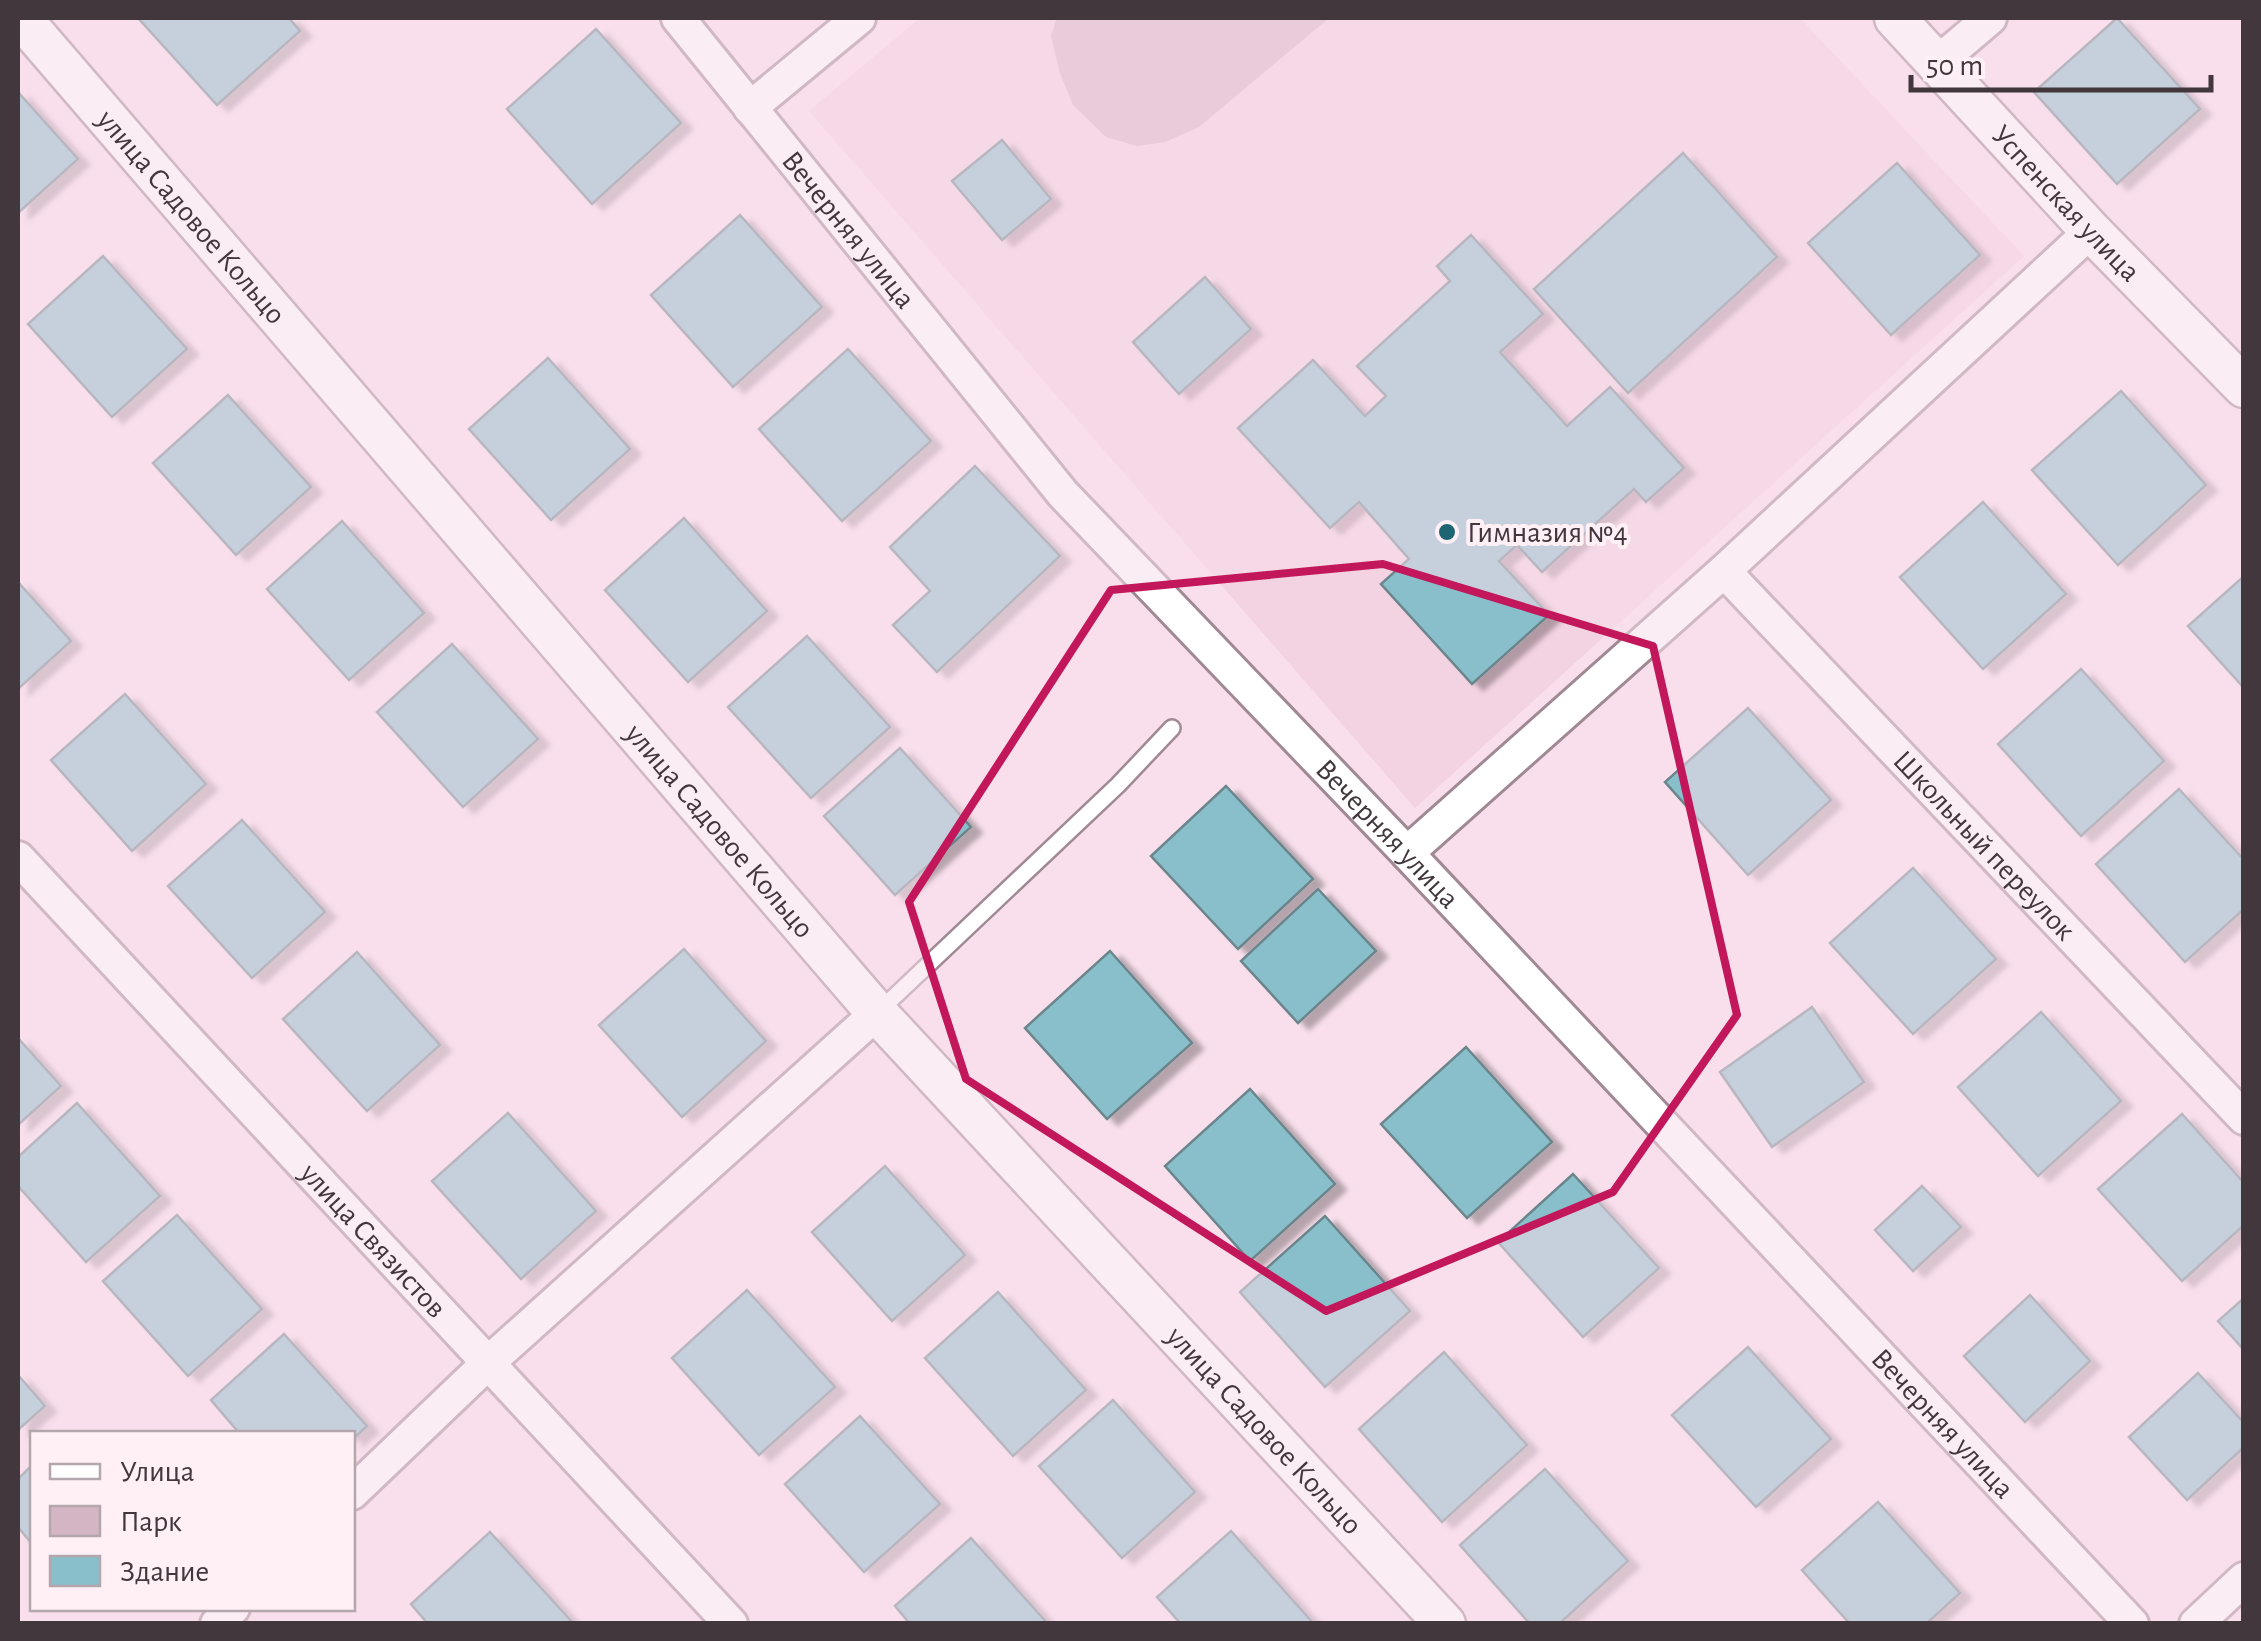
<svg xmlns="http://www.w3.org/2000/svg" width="2261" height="1641" font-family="'Alegreya Sans',sans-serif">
	<defs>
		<filter id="shadow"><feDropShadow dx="11" dy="6" stdDeviation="2.5" flood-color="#0004"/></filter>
	</defs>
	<rect width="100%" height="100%" fill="#f8dfeb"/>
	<!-- built -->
	<polygon fill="#f3d2e1" points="920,18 1800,18 2024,256 1415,808 809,111"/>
	<!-- green -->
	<polygon fill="#d4b5c4" points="1057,18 1329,18 1199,127 1165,142 1137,146 1106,137 1073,105 1060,73 1051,36"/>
	<!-- building -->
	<g fill="#89bfcb" stroke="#6b858b" stroke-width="2.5" filter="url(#shadow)">
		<polygon points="138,18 289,18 300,31 217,105"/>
		<polygon points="2117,18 2200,109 2117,184 2034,92"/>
		<polygon points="596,29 681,123 592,204 507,109"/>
		<polygon points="18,92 78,159 18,213"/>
		<polygon points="1002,140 1051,199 1002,240 952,181"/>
		<polygon points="1683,153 1777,257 1628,393 1534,289"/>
		<polygon points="1897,163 1980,255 1891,335 1808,243"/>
		<polygon points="740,215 822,307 733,387 651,295"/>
		<polygon points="1471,235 1543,314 1500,352 1567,426 1610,387 1684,468 1646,502 1634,489 1542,572 1517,545 1499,561 1549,615 1472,684 1381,584 1409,559 1359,502 1330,528 1238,428 1313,360 1365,416 1386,396 1357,366 1450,281 1437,266"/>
		<polygon points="103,256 187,349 112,417 28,324"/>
		<polygon points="1205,277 1251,329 1179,394 1133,342"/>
		<polygon points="848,349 931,441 842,521 759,429"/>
		<polygon points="548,358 630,449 551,520 469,429"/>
		<polygon points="2121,391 2206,485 2118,565 2032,470"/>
		<polygon points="228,395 311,487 236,555 153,463"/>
		<polygon points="975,466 1060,556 937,672 893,625 930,591 890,547"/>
		<polygon points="1983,502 2066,594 1983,669 1900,577"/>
		<polygon points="684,518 767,611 688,682 605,590"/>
		<polygon points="342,521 424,613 349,680 267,589"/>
		<polygon points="2244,576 2244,688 2188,626"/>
		<polygon points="18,582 71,641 18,689"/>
		<polygon points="807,636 890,727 811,798 728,707"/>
		<polygon points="452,644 538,739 463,807 377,712"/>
		<polygon points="2081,669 2164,761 2081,836 1998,744"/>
		<polygon points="125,694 206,784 132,851 51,760"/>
		<polygon points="1748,708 1831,800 1748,875 1665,782"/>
		<polygon points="900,748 971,827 895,895 824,816"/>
		<polygon points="1226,786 1313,879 1238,949 1151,856"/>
		<polygon points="2179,789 2244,860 2244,909 2185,962 2096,864"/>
		<polygon points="242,820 325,912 252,978 168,886"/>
		<polygon points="1913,868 1996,959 1913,1034 1830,943"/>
		<polygon points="1318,889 1376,951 1298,1023 1241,961"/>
		<polygon points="684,949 766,1041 682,1117 599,1025"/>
		<polygon points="1110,951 1192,1043 1107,1119 1025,1028"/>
		<polygon points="357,952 440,1045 367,1111 283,1019"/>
		<polygon points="1812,1007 1864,1082 1772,1147 1720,1072"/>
		<polygon points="2041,1012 2121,1101 2038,1176 1958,1087"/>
		<polygon points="18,1038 61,1086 18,1125"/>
		<polygon points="1466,1047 1552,1142 1467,1218 1381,1124"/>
		<polygon points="1250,1089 1335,1184 1250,1261 1165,1166"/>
		<polygon points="77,1103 160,1196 86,1262 18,1186 18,1157"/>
		<polygon points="508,1113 596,1211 521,1279 432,1181"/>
		<polygon points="2182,1114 2244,1183 2244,1225 2182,1281 2098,1189"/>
		<polygon points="885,1166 965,1255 892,1321 812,1232"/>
		<polygon points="1573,1174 1659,1268 1583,1337 1498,1242"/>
		<polygon points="1922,1186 1961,1227 1913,1271 1875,1230"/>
		<polygon points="177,1215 262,1309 188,1376 103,1281"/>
		<polygon points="1325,1216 1410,1311 1325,1387 1240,1292"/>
		<polygon points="747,1290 835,1387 759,1455 672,1358"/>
		<polygon points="998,1292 1086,1390 1013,1456 925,1358"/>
		<polygon points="2030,1295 2090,1361 2025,1422 1964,1356"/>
		<polygon points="2244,1298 2244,1350 2218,1321"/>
		<polygon points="284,1334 367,1426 352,1440 352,1434 240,1434 211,1400"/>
		<polygon points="1748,1347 1831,1439 1756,1507 1672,1415"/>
		<polygon points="1444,1352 1527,1445 1442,1522 1359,1429"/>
		<polygon points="2198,1373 2244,1423 2244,1447 2187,1500 2129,1437"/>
		<polygon points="18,1375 45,1406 18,1430"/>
		<polygon points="1113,1400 1195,1492 1122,1558 1039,1466"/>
		<polygon points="860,1416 940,1504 864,1572 785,1484"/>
		<polygon points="32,1465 32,1544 18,1527 18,1479"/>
		<polygon points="1545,1469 1628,1561 1559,1624 1530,1624 1460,1545"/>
		<polygon points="1878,1502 1960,1593 1926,1624 1850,1624 1802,1570"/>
		<polygon points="1231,1531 1314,1624 1181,1624 1157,1597"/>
		<polygon points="490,1532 573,1623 573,1624 428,1624 411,1604"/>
		<polygon points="971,1538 1048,1624 910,1624 895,1606"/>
	</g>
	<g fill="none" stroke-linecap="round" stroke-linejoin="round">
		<!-- service casing -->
		<g stroke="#a08994" stroke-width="20">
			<polyline id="service" points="877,1013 1118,785 1172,728"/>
		</g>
		<!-- minor casing -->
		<g stroke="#a08994" stroke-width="38">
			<g id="minor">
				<path id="s1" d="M 678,18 L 1063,494 L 1407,853 L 2132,1624"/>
				<polyline points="1937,63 1990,18"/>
				<polyline points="750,108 859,18"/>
				<path id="s2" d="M 1724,571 L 2244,1118"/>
				<polyline points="1407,853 1724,571 2091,231"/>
				<path id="s3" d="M 18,858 L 731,1624"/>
				<polyline points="352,1493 489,1362 877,1013"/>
				<polyline points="217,1624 233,1608"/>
				<polyline points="2196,1624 2244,1579"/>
			</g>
		</g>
		<!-- tertiary casing -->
		<g stroke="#a08994" stroke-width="45">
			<g id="tertiary">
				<path id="s4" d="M 21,18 L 877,1013 L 1445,1624"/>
				<path id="s5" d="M 1895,18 L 2091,231 L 2244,387"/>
			</g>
		</g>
		<!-- service -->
		<use href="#service" stroke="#fff" stroke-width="15"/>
		<!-- minor -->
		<use href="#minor" stroke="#fff" stroke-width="32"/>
		<!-- tertiary -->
		<use href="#tertiary" stroke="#fff" stroke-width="40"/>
	</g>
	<!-- marked area -->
	<path d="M0 0H2261V1641H0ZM 1383,564 L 1653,646 L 1737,1015 L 1613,1192 L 1326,1311 L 966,1079 L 909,902 L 1111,590 Z" fill="#f8dfeb" fill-opacity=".55" fill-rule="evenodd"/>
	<path fill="none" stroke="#c2185b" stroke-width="8" stroke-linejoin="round" d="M 1383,564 L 1653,646 L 1737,1015 L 1613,1192 L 1326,1311 L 966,1079 L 909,902 L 1111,590 Z"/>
	<!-- markers -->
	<circle fill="#1d6573" stroke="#fff0f6" stroke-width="4" cx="1447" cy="532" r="10"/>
	<g text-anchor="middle" stroke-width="8" stroke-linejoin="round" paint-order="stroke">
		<!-- street labels -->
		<g font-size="30" fill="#41373c" stroke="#fff0f6">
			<text dy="10" stroke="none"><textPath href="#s5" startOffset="252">Успенская улица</textPath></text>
			<text dy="10" stroke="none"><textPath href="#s4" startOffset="262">улица Садовое Кольцо</textPath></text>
			<text dy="10" stroke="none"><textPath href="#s1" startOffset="272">Вечерняя улица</textPath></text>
			<text dy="10" stroke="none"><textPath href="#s4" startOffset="1072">улица Садовое Кольцо</textPath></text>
			<text dy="10" stroke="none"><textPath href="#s1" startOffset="1082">Вечерняя улица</textPath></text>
			<text dy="10" stroke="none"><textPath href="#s2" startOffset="378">Школьный переулок</textPath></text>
			<text dy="10" stroke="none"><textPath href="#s3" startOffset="522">улица Связистов</textPath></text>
			<text dy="10" stroke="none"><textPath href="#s1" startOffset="1892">Вечерняя улица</textPath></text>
			<text dy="10" stroke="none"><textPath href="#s4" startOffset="1882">улица Садовое Кольцо</textPath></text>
		</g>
		<!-- poi labels -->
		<g font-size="30" fill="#41373c" stroke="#fff0f6" text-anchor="start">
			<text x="1467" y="542">Гимназия №4</text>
		</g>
	</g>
	<!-- border -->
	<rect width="2261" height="1641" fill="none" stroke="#41373c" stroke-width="40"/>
	<!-- legend -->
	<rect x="30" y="1431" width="325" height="180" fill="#fff0f6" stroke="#b3a6ac" stroke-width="2.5"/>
	<rect x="50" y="1464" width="50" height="15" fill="#ffffff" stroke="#b3a6ac" stroke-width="2.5"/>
	<text x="120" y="1481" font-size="30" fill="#41373c">Улица</text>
	<rect x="50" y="1506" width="50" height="30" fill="#d4b5c4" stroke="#b3a6ac" stroke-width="2.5"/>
	<text x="120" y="1531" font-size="30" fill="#41373c">Парк</text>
	<rect x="50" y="1556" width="50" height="30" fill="#89bfcb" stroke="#b3a6ac" stroke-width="2.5"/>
	<text x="120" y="1581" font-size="30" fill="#41373c">Здание</text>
	<!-- scale -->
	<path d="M1911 75v15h300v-15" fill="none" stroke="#41373c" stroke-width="5"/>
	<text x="1926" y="75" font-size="30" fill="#41373c" stroke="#fff0f6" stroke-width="8" paint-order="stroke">50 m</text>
</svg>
